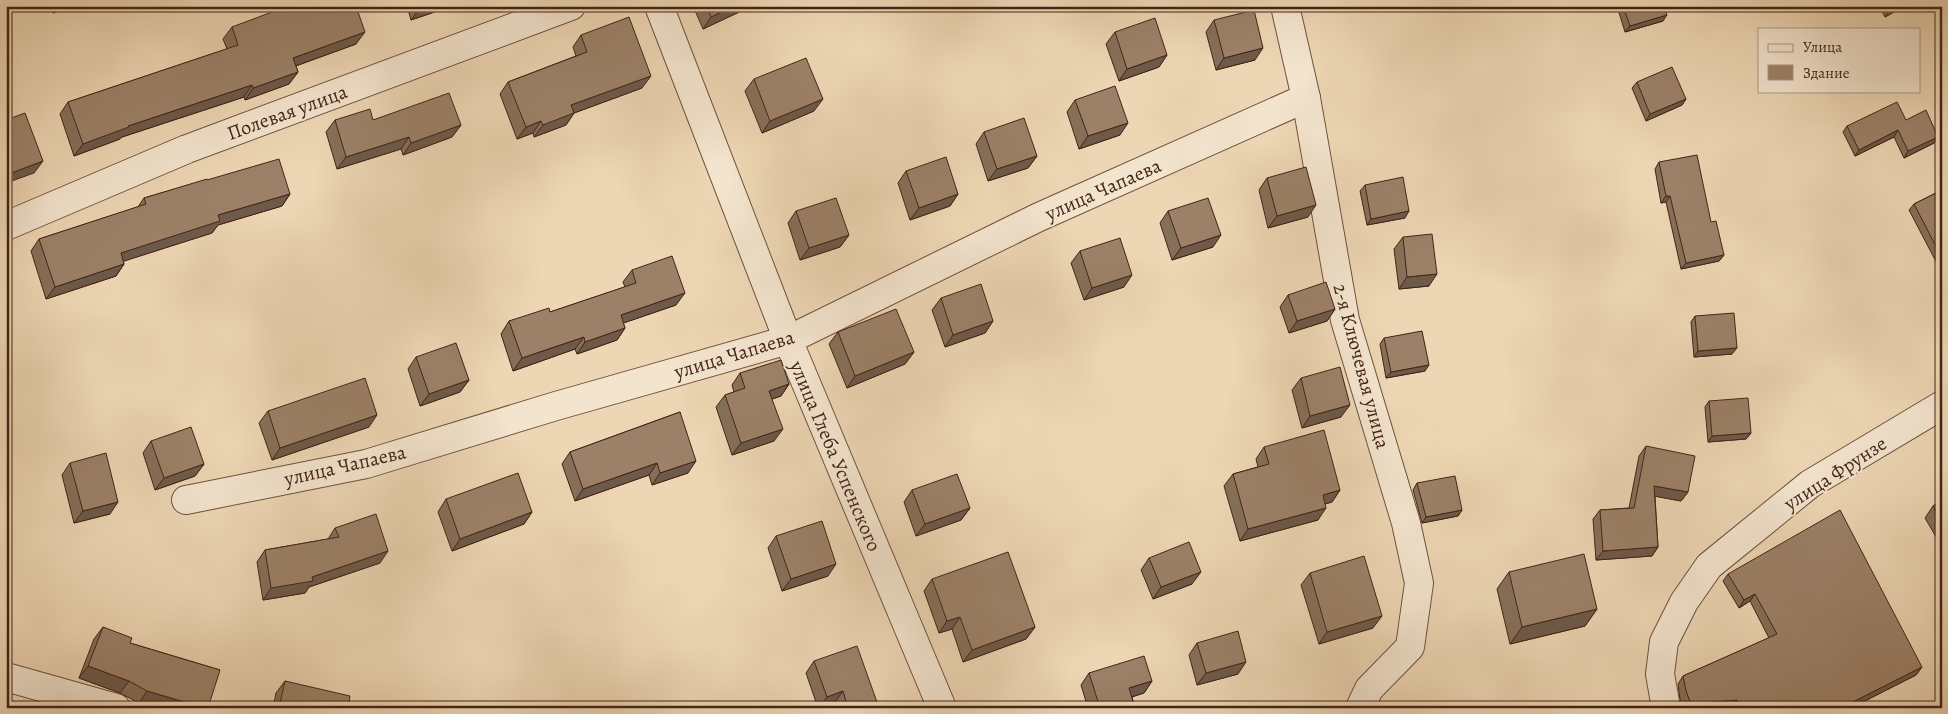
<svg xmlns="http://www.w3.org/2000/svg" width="1948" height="714" font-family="Alegreya,serif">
	<rect width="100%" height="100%" fill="#edd6b3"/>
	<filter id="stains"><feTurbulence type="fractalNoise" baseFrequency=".004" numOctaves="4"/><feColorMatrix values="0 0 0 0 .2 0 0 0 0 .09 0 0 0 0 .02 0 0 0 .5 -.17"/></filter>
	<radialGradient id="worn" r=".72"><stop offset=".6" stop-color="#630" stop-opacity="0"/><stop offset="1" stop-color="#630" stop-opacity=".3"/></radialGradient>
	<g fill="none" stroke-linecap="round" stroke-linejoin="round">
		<!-- minor casing -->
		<g stroke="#6e503d" stroke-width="30">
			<g id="minor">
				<polyline points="659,6 788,340 942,708"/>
				<polyline points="1285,6 1306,98 1345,320 1406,523 1419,583 1410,647 1369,689 1360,708"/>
				<polyline points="6,226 187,149 571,6"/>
				<polyline points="186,500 366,464 556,406 788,340 1039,217 1306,98"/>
				<polyline points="6,677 116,708"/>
			</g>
		</g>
		<!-- tertiary casing -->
		<g stroke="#6e503d" stroke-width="30">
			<polyline id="tertiary" points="1666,708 1660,674 1664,642 1684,602 1709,566 1810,484 1942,405"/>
		</g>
		<!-- minor -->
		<use href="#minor" stroke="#f3e4ce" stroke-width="28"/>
		<!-- tertiary -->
		<use href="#tertiary" stroke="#f3e4ce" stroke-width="28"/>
	</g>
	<!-- wall -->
	<g fill="#866f59" stroke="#442416">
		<polygon points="51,6 74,6 53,13"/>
		<polygon points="407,6 452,6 411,20"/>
		<polygon points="693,6 752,6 703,29"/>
		<polygon points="1617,6 1664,6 1663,21 1625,32"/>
		<polygon points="1879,6 1905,6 1885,17"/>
		<polygon points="1214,20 1255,60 1216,70 1206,32"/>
		<polygon points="232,27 356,44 296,66 298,72 289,84 245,100 244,97 122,137 120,139 74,156 60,114 68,102 227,49 223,39"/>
		<polygon points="1115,32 1167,55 1159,67 1119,81 1106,44"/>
		<polygon points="581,35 642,88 574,113 566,125 534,137 533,133 517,139 500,94 508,82 576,56 573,47"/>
		<polygon points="754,79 814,111 762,133 745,91"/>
		<polygon points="1637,82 1686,99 1682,105 1646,121 1632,88"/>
		<polygon points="1075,100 1120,135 1079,149 1067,112"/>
		<polygon points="335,120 373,120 461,125 452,137 403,155 401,149 337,169 326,132"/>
		<polygon points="1906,120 1934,143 1904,158 1894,137 1855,156 1843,132 1847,126"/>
		<polygon points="984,132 1037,156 1028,168 988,181 976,144"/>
		<polygon points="1659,162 1711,222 1724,255 1719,261 1681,269 1666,202 1661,203 1655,169"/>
		<polygon points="906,171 958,194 950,206 910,220 898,183"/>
		<polygon points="1267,178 1308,217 1268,228 1259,190"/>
		<polygon points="207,180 290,194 282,206 218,225 212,233 123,261 124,264 116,276 46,299 31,251 39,239 138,207 144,198"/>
		<polygon points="1365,185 1405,218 1367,225 1360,191"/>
		<polygon points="1942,190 1942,273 1909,210 1914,204"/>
		<polygon points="796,211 849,235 840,247 800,260 788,223"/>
		<polygon points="1168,211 1213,247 1172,260 1160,223"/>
		<polygon points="1403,237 1429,286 1399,289 1394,249"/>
		<polygon points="1080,251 1124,287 1084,300 1071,263"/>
		<polygon points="632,270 676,305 623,323 625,328 617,340 577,354 575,349 513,371 501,334 509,321 550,312 625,287 623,282"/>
		<polygon points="1288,295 1335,309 1327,321 1289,333 1280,307"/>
		<polygon points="941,298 993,321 985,333 945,347 932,310"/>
		<polygon points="1695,316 1732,354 1694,357 1691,322"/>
		<polygon points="838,332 914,352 905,364 847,388 829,344"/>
		<polygon points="1384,338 1425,371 1386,378 1380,344"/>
		<polygon points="416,357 469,380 460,392 420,406 408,369"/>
		<polygon points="740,373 789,384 781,396 772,399 774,441 732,455 716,407 725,395 734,392 732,385"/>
		<polygon points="1301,378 1341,417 1302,428 1292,390"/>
		<polygon points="1709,401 1751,433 1746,439 1708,442 1705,407"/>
		<polygon points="268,411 369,427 272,460 259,423"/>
		<polygon points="680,412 688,473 652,485 649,475 575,501 562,464 570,452"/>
		<polygon points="151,441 204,464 195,476 155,490 143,453"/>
		<polygon points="1646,446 1688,492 1681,501 1655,496 1658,547 1652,556 1596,560 1593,519 1600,510 1629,508 1639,456"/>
		<polygon points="1264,447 1340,490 1332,502 1325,504 1318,520 1240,541 1224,486 1233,474 1258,467 1256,459"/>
		<polygon points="70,463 110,514 74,523 62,475"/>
		<polygon points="1417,483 1462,510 1458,516 1422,523 1413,490"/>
		<polygon points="912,490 970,508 961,520 916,536 904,502"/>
		<polygon points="446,499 532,512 524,524 452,551 438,512"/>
		<polygon points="1942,501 1942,547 1925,518 1933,506"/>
		<polygon points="335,528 380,563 309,587 305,593 263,600 257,562 265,550 328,539"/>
		<polygon points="776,536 828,576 782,591 768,548"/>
		<polygon points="1149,558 1192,584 1153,599 1141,570"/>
		<polygon points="1509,572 1597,609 1585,626 1510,644 1497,589"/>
		<polygon points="1310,573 1373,628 1319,644 1301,585"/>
		<polygon points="1728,574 1922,667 1916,675 1851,708 1684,708 1680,699 1678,684 1683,676 1769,638 1750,601 1739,608 1723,581"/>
		<polygon points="932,579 1035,627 1026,639 963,662 952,629 939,633 924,591"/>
		<polygon points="103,627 130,643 220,670 139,703 120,693 79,678 94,639"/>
		<polygon points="1197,643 1238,674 1197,685 1189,655"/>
		<polygon points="814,661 878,705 884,708 836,708 834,703 822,708 818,708 806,673"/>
		<polygon points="1089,673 1152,681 1144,693 1132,697 1135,708 1088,708 1081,685"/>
		<polygon points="285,681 348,708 273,708 276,693"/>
	</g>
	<!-- shaded-wall -->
	<g fill="#6d5a49" stroke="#442416">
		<polygon points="58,6 74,6 53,13"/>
		<polygon points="424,6 452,6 411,20 420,8"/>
		<polygon points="734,6 752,6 703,29 711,17"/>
		<polygon points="1892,6 1905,6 1885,17"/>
		<polygon points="1667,15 1663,21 1625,32 1630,26"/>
		<polygon points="365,32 356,44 284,70 293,58"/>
		<polygon points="1263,48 1255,60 1216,70 1224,58"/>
		<polygon points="1167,55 1159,67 1119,81 1127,69"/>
		<polygon points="298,72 289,84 245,100 253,88"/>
		<polygon points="651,76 642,88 574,113 566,125 534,137 543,125 571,105"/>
		<polygon points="252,85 244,97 122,137 120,139 74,156 83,144 128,126"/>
		<polygon points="823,99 814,111 762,133 770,121"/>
		<polygon points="1686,99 1682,105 1646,121 1650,114"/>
		<polygon points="541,121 533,133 517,139 526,127"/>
		<polygon points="1128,123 1120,135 1079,149 1088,136"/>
		<polygon points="461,125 452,137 403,155 411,143"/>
		<polygon points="1898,130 1894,137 1855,156 1859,150"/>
		<polygon points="409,137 401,149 337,169 346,157"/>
		<polygon points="1938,137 1934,143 1904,158 1908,151"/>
		<polygon points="1037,156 1028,168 988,181 997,169"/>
		<polygon points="43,161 34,173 6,183 6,175"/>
		<polygon points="290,194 282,206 218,225 212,233 112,265 121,253 218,215"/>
		<polygon points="958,194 950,206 910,220 919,208"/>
		<polygon points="1666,196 1670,196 1666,202 1661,203"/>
		<polygon points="1316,205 1308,217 1268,228 1277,216"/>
		<polygon points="1409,211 1405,218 1367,225 1371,219"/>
		<polygon points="849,235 840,247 800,260 809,248"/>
		<polygon points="1221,235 1213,247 1172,260 1181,248"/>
		<polygon points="1724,255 1719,261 1681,269 1686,263"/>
		<polygon points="124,264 116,276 46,299 55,287"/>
		<polygon points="1437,274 1429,286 1399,289 1407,277"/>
		<polygon points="1132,275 1124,287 1084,300 1092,288"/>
		<polygon points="685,293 676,305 612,327 621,315"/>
		<polygon points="1335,309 1327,321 1289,333 1297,321"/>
		<polygon points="993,321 985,333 945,347 953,335"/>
		<polygon points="625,328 617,340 577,354 585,342"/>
		<polygon points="584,337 575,349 513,371 522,358"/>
		<polygon points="1737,348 1732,354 1694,357 1698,351"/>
		<polygon points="914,352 905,364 847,388 855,376"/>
		<polygon points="1429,365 1425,371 1386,378 1391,372"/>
		<polygon points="469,380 460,392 420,406 429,394"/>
		<polygon points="789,384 781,396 761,403 769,391"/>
		<polygon points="1350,405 1341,417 1302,428 1310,416"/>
		<polygon points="377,415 369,427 272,460 280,448"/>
		<polygon points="783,429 774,441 732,455 741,443"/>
		<polygon points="1751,433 1746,439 1708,442 1712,436"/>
		<polygon points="696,461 688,473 652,485 660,473"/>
		<polygon points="657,463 649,475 575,501 583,489"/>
		<polygon points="204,464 195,476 155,490 164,478"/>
		<polygon points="1654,486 1688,492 1681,501 1648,495"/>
		<polygon points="1340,490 1332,502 1314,507 1323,495"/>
		<polygon points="118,502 110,514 74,523 83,511"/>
		<polygon points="970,508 961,520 916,536 925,524"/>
		<polygon points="1326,508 1318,520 1240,541 1248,529"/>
		<polygon points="1462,510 1458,516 1422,523 1426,517"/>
		<polygon points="532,512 524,524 452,551 460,539"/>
		<polygon points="1658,547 1652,556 1596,560 1603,551"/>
		<polygon points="388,551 380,563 309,587 305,593 263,600 271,588 312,577"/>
		<polygon points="836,564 828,576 782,591 791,579"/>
		<polygon points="1201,572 1192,584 1153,599 1161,587"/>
		<polygon points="1755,594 1750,601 1739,608 1744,600"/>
		<polygon points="1597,609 1585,626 1510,644 1522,627"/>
		<polygon points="1382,616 1373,628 1319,644 1327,632"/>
		<polygon points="960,617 952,629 939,633 947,621"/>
		<polygon points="1035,627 1026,639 963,662 972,650"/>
		<polygon points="1246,662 1238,674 1197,685 1206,673"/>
		<polygon points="88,666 129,681 120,693 79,678"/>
		<polygon points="1922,667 1916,675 1851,708 1841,708"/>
		<polygon points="1152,681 1144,693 1121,700 1129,688"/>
		<polygon points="147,691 205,708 156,708 139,703"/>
		<polygon points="843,691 834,703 822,708 819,708 827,697"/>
		<polygon points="1737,700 1732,708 1688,708 1691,704"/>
	</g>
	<!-- building -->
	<g fill="#9c8168" stroke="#442416">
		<polygon points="288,6 356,6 365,32 293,58 298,72 253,88 252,85 128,126 129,127 83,144 68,102 238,45 232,27"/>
		<polygon points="707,6 734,6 711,17"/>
		<polygon points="1623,6 1664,6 1667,15 1630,26"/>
		<polygon points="1254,10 1263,48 1224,58 1214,20"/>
		<polygon points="629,17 651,76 571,105 574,113 543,125 541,121 526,127 508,82 587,52 581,35"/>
		<polygon points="1155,18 1167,55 1127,69 1115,32"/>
		<polygon points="806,58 823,99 770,121 754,79"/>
		<polygon points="1672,67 1686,99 1650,114 1637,82"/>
		<polygon points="1115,86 1128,123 1088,136 1075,100"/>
		<polygon points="449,93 461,125 411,143 409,137 346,157 335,120 370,109 373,120"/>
		<polygon points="1897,102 1906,120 1926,110 1938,137 1908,151 1898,130 1859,150 1847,126"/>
		<polygon points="25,113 43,161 6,175 6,120"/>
		<polygon points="1024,118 1037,156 997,169 984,132"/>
		<polygon points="1697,155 1711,222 1716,221 1724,255 1686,263 1670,196 1666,196 1659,162"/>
		<polygon points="946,157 958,194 919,208 906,171"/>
		<polygon points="279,159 290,194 218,215 220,221 121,253 124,264 55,287 39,239 146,204 144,198 207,179 207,180"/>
		<polygon points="1306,167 1316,205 1277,216 1267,178"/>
		<polygon points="1403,177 1409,211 1371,219 1365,185"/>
		<polygon points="1942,190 1942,258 1914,204"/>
		<polygon points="836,198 849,235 809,248 796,211"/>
		<polygon points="1208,198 1221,235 1181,248 1168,211"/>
		<polygon points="1432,234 1437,274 1407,277 1403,237"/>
		<polygon points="1120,238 1132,275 1092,288 1080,251"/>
		<polygon points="672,256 685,293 621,315 625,328 585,342 584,337 522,358 509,321 549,308 550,312 636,283 632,270"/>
		<polygon points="1326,282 1335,309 1297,321 1288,295"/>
		<polygon points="981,284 993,321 953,335 941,298"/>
		<polygon points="896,309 914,352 855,376 838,332"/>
		<polygon points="1734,313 1737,348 1698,351 1695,316"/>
		<polygon points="1422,331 1429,365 1391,372 1384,338"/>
		<polygon points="456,343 469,380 429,394 416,357"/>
		<polygon points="781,360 789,384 769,391 783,429 741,443 725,395 745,388 740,373"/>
		<polygon points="1340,367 1350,405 1310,416 1301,378"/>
		<polygon points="365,378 377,415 280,448 268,411"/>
		<polygon points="1748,398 1751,433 1712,436 1709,401"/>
		<polygon points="680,412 696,461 660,473 657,463 583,489 570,452"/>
		<polygon points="191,427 204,464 164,478 151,441"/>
		<polygon points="1324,430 1340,490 1323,495 1326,508 1248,529 1233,474 1269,464 1264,447"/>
		<polygon points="1646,446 1695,456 1688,492 1654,486 1658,547 1603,551 1600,510 1634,508"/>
		<polygon points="106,453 118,502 83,511 70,463"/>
		<polygon points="518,473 532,512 460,539 446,499"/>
		<polygon points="957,474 970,508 925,524 912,490"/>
		<polygon points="1455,476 1462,510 1426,517 1417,483"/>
		<polygon points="1942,501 1942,520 1933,506"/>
		<polygon points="1840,510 1922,667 1841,708 1738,708 1737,700 1691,704 1686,691 1683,676 1777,634 1755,594 1744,600 1728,574"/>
		<polygon points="376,514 388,551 312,577 313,581 271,588 265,550 339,537 335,528"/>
		<polygon points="822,521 836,564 791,579 776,536"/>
		<polygon points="1189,542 1201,572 1161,587 1149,558"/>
		<polygon points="1008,552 1035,627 972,650 960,617 947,621 932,579"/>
		<polygon points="1584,554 1597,609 1522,627 1509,572"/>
		<polygon points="1364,556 1382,616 1327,632 1310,573"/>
		<polygon points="103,627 132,638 130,643 220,670 208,708 205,708 147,691 129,681 88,666"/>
		<polygon points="1238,631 1246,662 1206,673 1197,643"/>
		<polygon points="857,646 878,705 882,703 884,708 848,708 843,691 827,697 814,661"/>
		<polygon points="1144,656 1152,681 1129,688 1135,708 1100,708 1089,673"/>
		<polygon points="285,681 350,696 348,708 279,708"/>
	</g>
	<g text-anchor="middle" stroke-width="4" stroke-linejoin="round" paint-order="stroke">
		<!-- street labels -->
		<g font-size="20" fill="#442416" stroke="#f3e4ce">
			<text transform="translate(287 112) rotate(-20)" y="7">Полевая улица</text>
			<text transform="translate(1103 189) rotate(-24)" y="7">улица Чапаева</text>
			<text transform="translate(734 354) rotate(-17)" y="7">улица Чапаева</text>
			<text transform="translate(1362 366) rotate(75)" y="7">2-я Ключевая улица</text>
			<text transform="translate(836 456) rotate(67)" y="7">улица Глеба Успенского</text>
			<text transform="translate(345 465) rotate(-13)" y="7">улица Чапаева</text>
			<text transform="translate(1835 473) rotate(-33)" y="7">улица Фрунзе</text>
		</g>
	</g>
	<!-- margin -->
	<rect width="1948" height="714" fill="none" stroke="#edd6b3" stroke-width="25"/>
	<rect x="8" y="8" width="1933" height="699" fill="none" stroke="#442416" stroke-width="2.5"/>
	<rect x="12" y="12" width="1923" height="689" fill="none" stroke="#442416"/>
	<!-- legend -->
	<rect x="1758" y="28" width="162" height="65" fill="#f3e4ce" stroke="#ad9784"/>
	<rect x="1768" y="44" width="25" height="8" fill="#f3e4ce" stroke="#ad9784"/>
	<text x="1803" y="52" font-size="15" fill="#442416">Улица</text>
	<rect x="1768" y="65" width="25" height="15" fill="#9c8168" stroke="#ad9784"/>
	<text x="1803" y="78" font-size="15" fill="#442416">Здание</text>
	<rect width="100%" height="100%" filter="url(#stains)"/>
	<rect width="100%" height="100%" fill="url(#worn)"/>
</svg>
